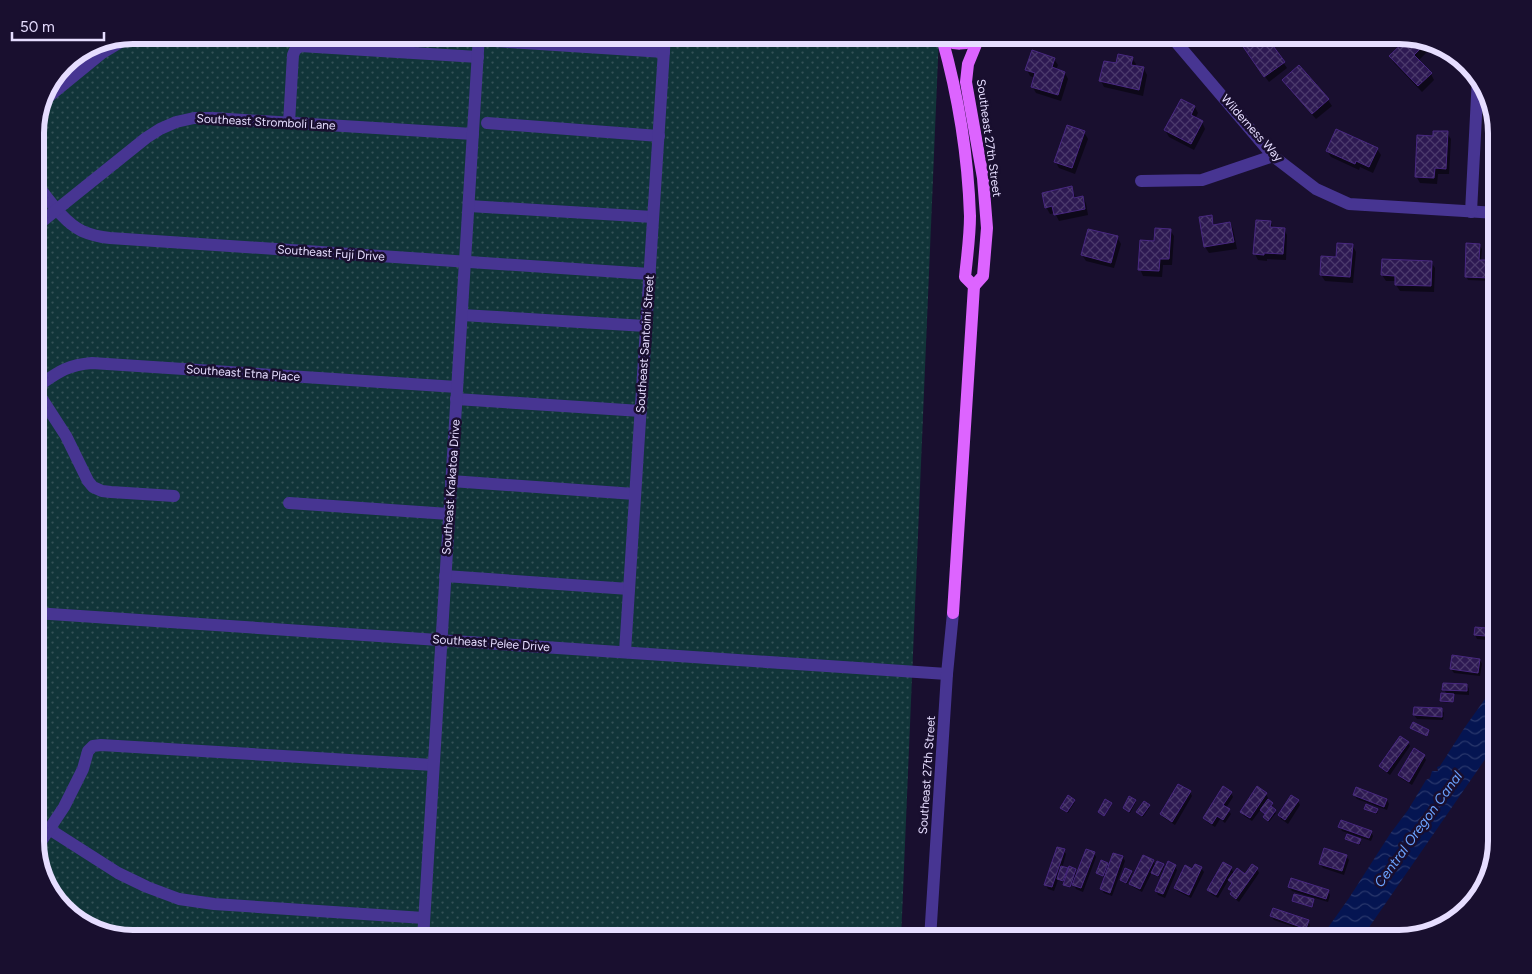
<svg xmlns="http://www.w3.org/2000/svg" width="1532" height="974" font-family="Figtree,sans-serif">
	<defs>
		<pattern id="grass-dots" width="8" height="8" patternUnits="userSpaceOnUse" patternTransform="scale(1.25)"><rect width="8" height="8" fill="#113539"/><path d="M2 2h.1M6 6h.1" fill="none" stroke="#345257" stroke-width="1.8" stroke-linecap="round"/></pattern>
		<pattern id="water-waves" width="16" height="10" patternUnits="userSpaceOnUse" patternTransform="scale(1.25)"><rect width="16" height="10" fill="#051552"/><path d="M0 5q4-4 8 0t8 0" fill="none" stroke="#29376c"/></pattern>
		<pattern id="building-cross-hatch" width="8" height="8" patternUnits="userSpaceOnUse" patternTransform="scale(1.25)"><rect width="8" height="8" fill="#2d1952"/><path d="M0 0l8 8M0 8l8-8" fill="none" stroke="#4b3a6c"/></pattern>
	</defs>
	<rect width="100%" height="100%" fill="#190f2f"/>
	<!-- grass -->
	<polygon fill="url(#grass-dots)" points="132,35 939,35 901,939 132,939 79,923 48,891 35,848 35,126 45,90 64,63 95,42"/>
	<!-- water -->
	<polygon fill="url(#water-waves)" points="1497,682 1497,742 1361,939 1320,939 1349,898 1390,834 1408,810 1426,780 1430,778 1432,771 1438,771 1437,767 1440,766 1465,727"/>
	<!-- shadow -->
	<g fill="#0007">
		<polygon points="1237,35 1264,35 1287,68 1269,82 1239,42 1236,36"/>
		<polygon points="1410,38 1431,44 1432,47 1418,61 1431,74 1434,80 1422,92 1394,63 1390,57"/>
		<polygon points="1132,58 1136,64 1135,67 1144,69 1147,75 1143,96 1104,87 1101,81 1117,65"/>
		<polygon points="1054,59 1058,65 1056,70 1065,73 1068,79 1061,101 1036,93 1032,86 1035,78 1030,76 1027,70"/>
		<polygon points="1284,80 1328,100 1332,106 1316,119 1287,86"/>
		<polygon points="1181,100 1195,107 1198,113 1195,119 1202,122 1205,129 1194,150 1169,137 1165,130"/>
		<polygon points="1084,132 1088,139 1075,174 1059,168 1055,161"/>
		<polygon points="1447,133 1451,139 1449,174 1438,174 1437,184 1420,183 1416,176 1434,137"/>
		<polygon points="1377,149 1381,155 1373,173 1360,167 1359,170 1331,157 1327,151"/>
		<polygon points="1071,188 1076,198 1082,197 1086,203 1088,215 1059,221 1055,213 1050,214 1046,207"/>
		<polygon points="1211,216 1215,226 1230,223 1233,229 1237,249 1209,253 1205,247 1200,218"/>
		<polygon points="1270,222 1274,228 1284,229 1287,235 1286,260 1267,259 1267,261 1258,260 1255,254"/>
		<polygon points="1170,230 1174,236 1172,265 1163,265 1162,277 1143,276 1140,269 1155,242"/>
		<polygon points="1117,237 1121,244 1114,268 1086,261 1082,255"/>
		<polygon points="1352,245 1356,252 1353,283 1325,281 1321,275"/>
		<polygon points="1479,245 1482,249 1481,261 1490,261 1492,265 1491,281 1468,280 1466,276"/>
		<polygon points="1431,262 1435,268 1434,292 1400,291 1396,285 1396,281 1386,281 1382,275"/>
		<polygon points="1488,612 1497,612 1497,625 1490,624 1487,620"/>
		<polygon points="1497,630 1497,641 1477,639 1475,635"/>
		<polygon points="1480,660 1482,664 1480,676 1454,673 1451,669"/>
		<polygon points="1467,685 1469,689 1469,695 1452,694 1454,697 1453,703 1442,702 1441,700 1447,695 1444,689"/>
		<polygon points="1441,709 1444,713 1443,720 1417,719 1414,715"/>
		<polygon points="1411,728 1429,731 1429,732 1427,737"/>
		<polygon points="1408,742 1410,746 1390,775 1383,770 1381,766"/>
		<polygon points="1424,756 1426,760 1412,785 1402,779 1399,775"/>
		<polygon points="1190,792 1192,796 1175,825 1164,818 1161,814"/>
		<polygon points="1231,793 1233,797 1226,808 1231,814 1225,823 1220,819 1215,827 1207,822 1205,818"/>
		<polygon points="1266,794 1268,798 1267,800 1272,804 1273,805 1271,808 1276,813 1269,822 1264,817 1266,815 1261,809 1252,821 1244,816 1241,812"/>
		<polygon points="1354,795 1387,800 1389,804 1387,810 1357,799"/>
		<polygon points="1074,801 1075,802 1068,813 1062,809 1061,808"/>
		<polygon points="1135,801 1136,802 1130,813 1125,810 1124,808"/>
		<polygon points="1298,801 1300,805 1288,824 1281,819 1279,815"/>
		<polygon points="1149,806 1150,807 1143,817 1139,814 1138,812"/>
		<polygon points="1365,809 1377,810 1378,811 1377,814"/>
		<polygon points="1340,827 1371,832 1373,836 1371,841 1342,831"/>
		<polygon points="1346,839 1360,840 1361,842 1360,845"/>
		<polygon points="1064,851 1066,854 1062,868 1069,870 1075,870 1078,874 1094,853 1096,857 1083,892 1076,889 1072,882 1070,888 1065,886 1065,883 1058,880 1054,891 1048,889 1046,885"/>
		<polygon points="1114,854 1123,857 1125,861 1112,896 1104,893 1101,889 1105,877 1097,873 1107,864 1109,868"/>
		<polygon points="1346,856 1349,860 1344,875 1323,868 1320,864"/>
		<polygon points="1153,861 1156,866 1163,865 1164,867 1159,877 1153,875 1152,872 1142,892 1133,887 1130,884"/>
		<polygon points="1196,865 1201,868 1204,872 1191,898 1177,891 1175,888"/>
		<polygon points="1175,866 1177,870 1165,898 1158,895 1156,891"/>
		<polygon points="1231,868 1234,874 1245,876 1257,869 1259,873 1239,902 1234,898 1231,894 1232,893 1230,889 1232,885 1229,879 1218,898 1211,894 1208,890"/>
		<polygon points="1131,872 1132,874 1127,884 1122,882 1121,880"/>
		<polygon points="1289,887 1328,891 1330,895 1328,902 1292,891"/>
		<polygon points="1293,901 1313,901 1314,902 1313,907 1294,902"/>
		<polygon points="1271,916 1308,921 1310,925 1308,932 1274,920"/>
		<polygon points="1269,936 1276,939 1267,939"/>
	</g>
	<!-- building -->
	<g fill="url(#building-cross-hatch)" stroke="#482880">
		<polygon points="1235,35 1265,35 1285,62 1264,77"/>
		<polygon points="1408,38 1426,43 1414,55 1432,73 1418,86 1389,56"/>
		<polygon points="1032,50 1055,58 1052,67 1065,72 1058,95 1031,87 1035,73 1025,70"/>
		<polygon points="1118,54 1133,57 1131,65 1144,67 1139,90 1099,81 1104,61 1116,63"/>
		<polygon points="1299,65 1329,99 1312,114 1282,80"/>
		<polygon points="1181,99 1195,106 1191,115 1203,121 1191,144 1164,130"/>
		<polygon points="1067,125 1085,131 1072,168 1054,162"/>
		<polygon points="1336,129 1378,148 1369,167 1356,161 1355,164 1326,151"/>
		<polygon points="1433,131 1448,131 1446,169 1435,168 1434,178 1415,177 1417,135 1433,136"/>
		<polygon points="1072,186 1074,198 1083,196 1085,209 1054,215 1052,206 1045,208 1042,193"/>
		<polygon points="1212,215 1213,225 1230,222 1234,242 1204,247 1199,217"/>
		<polygon points="1256,220 1271,221 1270,227 1285,228 1283,254 1264,253 1264,255 1253,254"/>
		<polygon points="1155,228 1171,229 1169,259 1160,259 1159,271 1138,270 1140,240 1154,241"/>
		<polygon points="1088,229 1118,236 1111,263 1081,255"/>
		<polygon points="1337,243 1353,244 1350,277 1320,275 1321,256 1336,257"/>
		<polygon points="1466,243 1480,244 1479,260 1490,260 1490,278 1465,277"/>
		<polygon points="1382,259 1432,261 1431,286 1395,285 1395,276 1381,275"/>
		<polygon points="1487,611 1497,611 1497,621 1486,620"/>
		<polygon points="1475,627 1497,629 1497,637 1474,635"/>
		<polygon points="1452,655 1480,659 1478,673 1450,669"/>
		<polygon points="1443,683 1467,684 1467,691 1442,690"/>
		<polygon points="1441,693 1454,694 1453,702 1440,701"/>
		<polygon points="1414,707 1442,708 1442,717 1413,715"/>
		<polygon points="1413,722 1429,730 1427,736 1410,728"/>
		<polygon points="1400,736 1409,742 1387,772 1379,766"/>
		<polygon points="1414,748 1425,755 1409,782 1398,775"/>
		<polygon points="1178,784 1191,791 1172,822 1160,814"/>
		<polygon points="1223,786 1232,792 1223,805 1230,809 1223,820 1217,816 1212,824 1203,818"/>
		<polygon points="1257,786 1267,793 1250,818 1240,812"/>
		<polygon points="1356,787 1387,799 1384,807 1353,795"/>
		<polygon points="1068,795 1075,800 1067,812 1060,808"/>
		<polygon points="1291,795 1299,800 1285,820 1278,815"/>
		<polygon points="1129,796 1136,800 1129,812 1123,808"/>
		<polygon points="1105,799 1112,803 1104,816 1098,812"/>
		<polygon points="1268,799 1273,803 1265,814 1260,810"/>
		<polygon points="1144,801 1150,805 1142,816 1136,812"/>
		<polygon points="1366,804 1378,809 1376,813 1364,809"/>
		<polygon points="1271,806 1276,810 1268,821 1263,817"/>
		<polygon points="1341,820 1372,831 1369,838 1338,827"/>
		<polygon points="1347,834 1361,839 1359,844 1345,839"/>
		<polygon points="1057,847 1065,849 1052,887 1044,885"/>
		<polygon points="1324,848 1347,855 1342,871 1319,864"/>
		<polygon points="1086,849 1095,852 1081,888 1072,885"/>
		<polygon points="1113,853 1123,856 1110,893 1100,889"/>
		<polygon points="1143,855 1154,860 1140,889 1129,884"/>
		<polygon points="1101,860 1108,863 1103,876 1096,873"/>
		<polygon points="1157,861 1164,864 1158,876 1151,873"/>
		<polygon points="1168,861 1176,865 1163,894 1155,891"/>
		<polygon points="1223,862 1232,867 1216,895 1207,890"/>
		<polygon points="1195,864 1202,867 1189,895 1174,888 1185,865 1192,869"/>
		<polygon points="1252,864 1258,868 1236,899 1230,894 1232,891 1228,889 1232,883 1228,880 1237,868 1245,874"/>
		<polygon points="1061,866 1068,868 1063,881 1057,879"/>
		<polygon points="1069,866 1076,869 1070,887 1063,885"/>
		<polygon points="1125,868 1132,871 1126,883 1120,880"/>
		<polygon points="1291,878 1329,890 1326,899 1288,887"/>
		<polygon points="1294,894 1314,899 1312,907 1292,901"/>
		<polygon points="1273,908 1309,920 1306,929 1270,916"/>
	</g>
	<g fill="none" stroke-linecap="round" stroke-linejoin="round">
		<!-- minor -->
		<g stroke="#473592" stroke-width="12">
			<polyline points="1170,35 1273,156 1316,189 1349,204 1497,213"/>
			<polyline points="479,40 664,52"/>
			<polyline points="42,102 102,53 132,35"/>
			<polyline points="289,123 293,55 295,50 300,46 478,57"/>
			<polyline points="487,123 659,136"/>
			<polyline points="1141,181 1202,180 1273,156"/>
			<path d="M 35,182 C 48,198 63,222 82,231 C 91,235 100,237 110,238 L 650,274"/>
			<polyline points="469,206 653,217"/>
			<polyline points="1471,212 1478,77"/>
			<polyline points="35,227 146,138 160,129 176,122 194,118 213,118 473,134"/>
			<polyline points="462,315 646,326"/>
			<path d="M 35,388 C 56,374 65,365 92,363 L 457,387"/>
			<polyline points="35,388 66,436 88,481 93,487 102,491 111,492 174,496"/>
			<polyline points="456,399 641,411"/>
			<polyline points="451,481 635,494"/>
			<polyline points="289,503 449,514"/>
			<polyline points="445,576 629,589"/>
			<polyline points="35,613 947,674"/>
			<polyline points="625,652 665,35"/>
			<polyline points="49,829 118,873 147,887 179,899 214,904 424,918"/>
			<polyline points="36,849 64,807 83,769 88,751 93,746 101,745 433,765"/>
			<polyline points="423,939 479,35"/>
			<polyline points="930,939 947,674 953,613"/>
		</g>
		<!-- major -->
		<g stroke="#dd64ff" stroke-width="12">
			<path d="M 939,35 C 951,47 969,46 981,35"/>
			<path d="M 942,38 C 958,95 968,156 970,216 C 970,236 967,257 965,277 L 974,286"/>
			<polyline points="974,286 983,276 987,228 983,178 966,82 968,64 979,37"/>
			<polyline points="953,613 974,286"/>
		</g>
	</g>
	<g text-anchor="middle" stroke-width="5" stroke-linejoin="round" paint-order="stroke">
		<!-- street labels -->
		<g font-size="12" fill="#e6ddff" stroke="#190f2f">
			<text transform="translate(266 122) rotate(3)" y="4">Southeast Stromboli Lane</text>
			<text transform="translate(1252 128) rotate(48)" y="4">Wilderness Way</text>
			<text transform="translate(989 138) rotate(82)" y="4">Southeast 27th Street</text>
			<text transform="translate(331 253) rotate(4)" y="4">Southeast Fuji Drive</text>
			<text transform="translate(645 344) rotate(-86)" y="4">Southeast Santoini Street</text>
			<text transform="translate(243 373) rotate(4)" y="4">Southeast Etna Place</text>
			<text transform="translate(451 487) rotate(-86)" y="4">Southeast Krakatoa Drive</text>
			<text transform="translate(491 643) rotate(4)" y="4">Southeast Pelee Drive</text>
			<text transform="translate(927 775) rotate(-86)" y="4">Southeast 27th Street</text>
		</g>
		<!-- water labels -->
		<g font-size="14" font-style="italic" fill="#6ba3ff" stroke="#190f2f">
			<text transform="translate(1418 829) rotate(-54)" y="5">Central Oregon Canal</text>
		</g>
	</g>
	<!-- crop -->
	<path d="M0 0H1532V974H0ZM133 44H1399A89 89 0 0 1 1488 133V841A89 89 0 0 1 1399 930H133A89 89 0 0 1 44 841V133A89 89 0 0 1 133 44Z" fill="#190f2f" fill-rule="evenodd"/>
	<path fill="none" stroke="#e6ddff" stroke-width="6" d="M133 44H1399A89 89 0 0 1 1488 133V841A89 89 0 0 1 1399 930H133A89 89 0 0 1 44 841V133A89 89 0 0 1 133 44Z"/>
	<!-- scale -->
	<path d="M12 32v8h92v-8" fill="none" stroke="#e6ddff" stroke-width="2.5"/>
	<text x="20" y="32" font-size="15" fill="#e6ddff" stroke="#190f2f" stroke-width="4" paint-order="stroke">50 m</text>
</svg>
